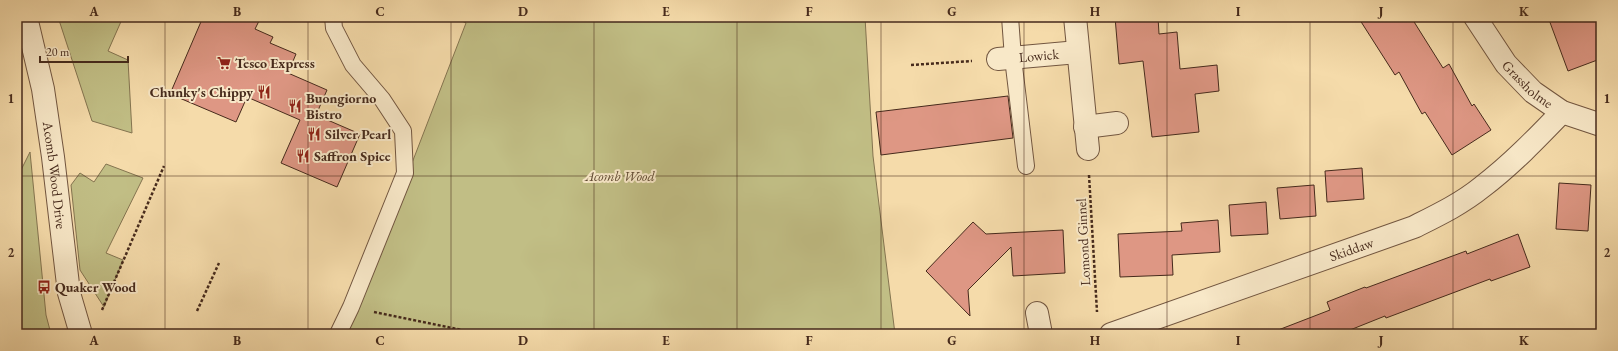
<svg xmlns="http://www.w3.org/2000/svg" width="1618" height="351" font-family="'EB Garamond',serif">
	<rect width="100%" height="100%" fill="#f5dbaa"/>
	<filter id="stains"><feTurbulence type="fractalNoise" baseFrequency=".005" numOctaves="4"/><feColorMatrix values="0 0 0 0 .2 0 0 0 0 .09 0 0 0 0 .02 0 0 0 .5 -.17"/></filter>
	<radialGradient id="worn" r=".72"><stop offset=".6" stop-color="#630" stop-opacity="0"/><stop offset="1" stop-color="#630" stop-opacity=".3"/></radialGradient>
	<!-- green -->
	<g fill="#c1be85" stroke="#847450">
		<polygon points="58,17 123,17 108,51 128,60 132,133 92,121"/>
		<polygon points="454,17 865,17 873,156 895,334 346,334 466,23"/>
		<polygon points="30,152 46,315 51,334 17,334 17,178"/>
		<polygon points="106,164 143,178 106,253 123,260 104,307 80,270 71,185 80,173 94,182"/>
	</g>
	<!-- building -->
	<g fill="#de9784" stroke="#462a1c">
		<polygon points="203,17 261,17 255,29 273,37 270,43 296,54 288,73 327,90 316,115 360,134 337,187 281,163 300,120 247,97 236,122 170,94"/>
		<polygon points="1115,17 1158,17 1159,34 1177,32 1180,69 1217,65 1219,91 1195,94 1199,132 1152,137 1143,61 1119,64"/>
		<polygon points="1358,17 1411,17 1443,68 1449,64 1472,106 1474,104 1491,130 1452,155 1425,112 1422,114 1399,72 1395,75"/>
		<polygon points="1548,17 1601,17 1600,59 1568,71"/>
		<polygon points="1008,96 1013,138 881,155 876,112"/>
		<polygon points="1362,168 1364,199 1327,202 1325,171"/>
		<polygon points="1559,183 1591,185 1588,231 1556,229"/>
		<polygon points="1314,185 1316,216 1280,219 1277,188"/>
		<polygon points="1266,202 1268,234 1231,236 1229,205"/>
		<polygon points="1218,220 1220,252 1172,255 1173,275 1120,277 1118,234 1182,231 1181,223"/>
		<polygon points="973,222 986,234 1063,230 1065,273 1013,276 1011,247 968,290 970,316 926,271"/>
		<polygon points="1518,234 1530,267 1491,281 1490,279 1386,318 1385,316 1340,334 1274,334 1273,332 1330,310 1327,302 1365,287 1366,288 1466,251 1467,254"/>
	</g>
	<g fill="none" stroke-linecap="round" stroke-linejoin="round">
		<!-- lane casing -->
		<g stroke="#725640" stroke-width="18">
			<g id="lane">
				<polyline points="333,17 334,28 353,65 382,99 403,131 405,173 351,307 338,334"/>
				<polyline points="1010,17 1013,58 1026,166"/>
			</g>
		</g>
		<!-- street casing -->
		<g stroke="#725640" stroke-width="24">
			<g id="street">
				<path id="s1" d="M 26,17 L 43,89 L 53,157 L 69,293 L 81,334"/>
				<polyline points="1075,17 1088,149"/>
				<path id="s2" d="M 1475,17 L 1506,64 L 1533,92 L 1562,112 L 1601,125"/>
				<path id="s3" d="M 998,59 L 1078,52"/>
				<polyline points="1085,127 1117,123"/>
				<polyline points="1037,313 1041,334"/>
				<path id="s4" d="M 1111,334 L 1414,227 C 1438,215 1461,204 1482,187 C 1511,165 1537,138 1562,112"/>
			</g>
		</g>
		<!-- path -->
		<g stroke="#462a1c" stroke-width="2.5" stroke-dasharray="3 2" stroke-linecap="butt">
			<polyline points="911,65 972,61"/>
			<polyline points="1089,175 1097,312"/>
			<polyline points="102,310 164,166"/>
			<polyline points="197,311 219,263"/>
			<polyline points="374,312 462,330 468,334"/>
		</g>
		<!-- lane -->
		<use href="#lane" stroke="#f8e8c8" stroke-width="16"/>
		<!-- street -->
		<use href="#street" stroke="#f8e8c8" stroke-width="22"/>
	</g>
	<!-- grid -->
	<path fill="none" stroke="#462a1c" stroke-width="1" stroke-opacity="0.55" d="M 165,17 L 165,334M 308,17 L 308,334M 451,17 L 451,334M 594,17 L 594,334M 737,17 L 737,334M 881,17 L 881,334M 1024,17 L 1024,334M 1167,17 L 1167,334M 1310,17 L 1310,334M 1453,17 L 1453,334M 17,176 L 1601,176"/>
	<!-- icons -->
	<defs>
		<g id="supermarket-bare" transform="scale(1.08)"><path d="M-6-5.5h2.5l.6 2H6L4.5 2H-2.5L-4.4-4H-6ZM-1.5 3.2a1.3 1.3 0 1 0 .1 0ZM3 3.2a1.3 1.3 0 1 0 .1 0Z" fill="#8f2418" stroke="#f8e8c8" stroke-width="2.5" paint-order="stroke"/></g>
		<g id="restaurant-bare" transform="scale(1.08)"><path d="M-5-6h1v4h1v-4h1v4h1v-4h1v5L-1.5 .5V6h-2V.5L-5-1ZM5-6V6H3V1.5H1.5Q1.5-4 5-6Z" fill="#8f2418" stroke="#f8e8c8" stroke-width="2.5" paint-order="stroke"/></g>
		<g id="bus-bare" transform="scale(1.08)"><path d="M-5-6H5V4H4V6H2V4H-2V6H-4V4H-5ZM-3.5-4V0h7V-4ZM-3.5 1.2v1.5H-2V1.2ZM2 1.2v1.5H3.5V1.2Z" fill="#8f2418" stroke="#f8e8c8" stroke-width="2.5" paint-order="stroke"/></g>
	</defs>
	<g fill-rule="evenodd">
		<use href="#supermarket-bare" x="224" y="63"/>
		<use href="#restaurant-bare" x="264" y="92"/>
		<use href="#restaurant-bare" x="295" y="106"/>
		<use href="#restaurant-bare" x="314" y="134"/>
		<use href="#restaurant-bare" x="303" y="156"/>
		<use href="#bus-bare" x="44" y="287"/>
	</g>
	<g text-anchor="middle" stroke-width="4" stroke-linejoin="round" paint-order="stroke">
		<!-- street labels -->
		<g font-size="14" fill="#462a1c" stroke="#f8e8c8">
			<text dy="5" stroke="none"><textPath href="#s3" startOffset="41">Lowick</textPath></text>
			<text dy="5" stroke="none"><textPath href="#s2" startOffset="86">Grassholme</textPath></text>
			<text dy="5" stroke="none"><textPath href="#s1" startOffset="161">Acomb Wood Drive</textPath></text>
			<text transform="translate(1083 242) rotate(-93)" y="5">Lomond Ginnel</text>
			<text dy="5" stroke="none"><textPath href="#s4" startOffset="255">Skiddaw</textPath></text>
		</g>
		<!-- poi labels -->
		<g font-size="14" font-weight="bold" fill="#462a1c" stroke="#f8e8c8" text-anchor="start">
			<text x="235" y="68">Tesco Express</text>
			<text x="253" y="97" text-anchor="end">Chunky's Chippy</text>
			<text x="306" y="103">Buongiorno<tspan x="306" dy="16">Bistro</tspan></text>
			<text x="325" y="139">Silver Pearl</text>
			<text x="314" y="161">Saffron Spice</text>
			<text x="55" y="292">Quaker Wood</text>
		</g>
		<!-- park labels -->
		<g font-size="14" font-style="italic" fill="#5f4831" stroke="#f8e8c8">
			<text x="620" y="181">Acomb Wood</text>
		</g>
	</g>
	<!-- margin -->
	<rect width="1618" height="351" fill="none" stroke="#f5dbaa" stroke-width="44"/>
	<!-- scale -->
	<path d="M40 56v6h88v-6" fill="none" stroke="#462a1c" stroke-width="2"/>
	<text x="46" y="56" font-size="12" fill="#462a1c" stroke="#f8e8c8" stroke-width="3" paint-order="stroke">20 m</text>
	<rect x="22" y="22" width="1574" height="307" fill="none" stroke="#462a1c" stroke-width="1.5"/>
	<g font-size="13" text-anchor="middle" font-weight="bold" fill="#462a1c">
		<text x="94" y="16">A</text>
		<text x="237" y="16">B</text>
		<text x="380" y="16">C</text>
		<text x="523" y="16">D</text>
		<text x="666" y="16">E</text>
		<text x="809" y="16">F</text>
		<text x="952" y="16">G</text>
		<text x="1095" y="16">H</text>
		<text x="1238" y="16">I</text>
		<text x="1381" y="16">J</text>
		<text x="1524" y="16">K</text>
		<text x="11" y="103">1</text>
		<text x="1607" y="103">1</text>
		<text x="11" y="257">2</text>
		<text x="1607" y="257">2</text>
		<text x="94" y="345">A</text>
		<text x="237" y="345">B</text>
		<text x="380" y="345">C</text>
		<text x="523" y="345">D</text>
		<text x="666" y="345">E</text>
		<text x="809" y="345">F</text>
		<text x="952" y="345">G</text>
		<text x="1095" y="345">H</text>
		<text x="1238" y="345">I</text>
		<text x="1381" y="345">J</text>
		<text x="1524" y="345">K</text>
	</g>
	<rect width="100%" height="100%" filter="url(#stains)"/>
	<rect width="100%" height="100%" fill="url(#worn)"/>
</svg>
